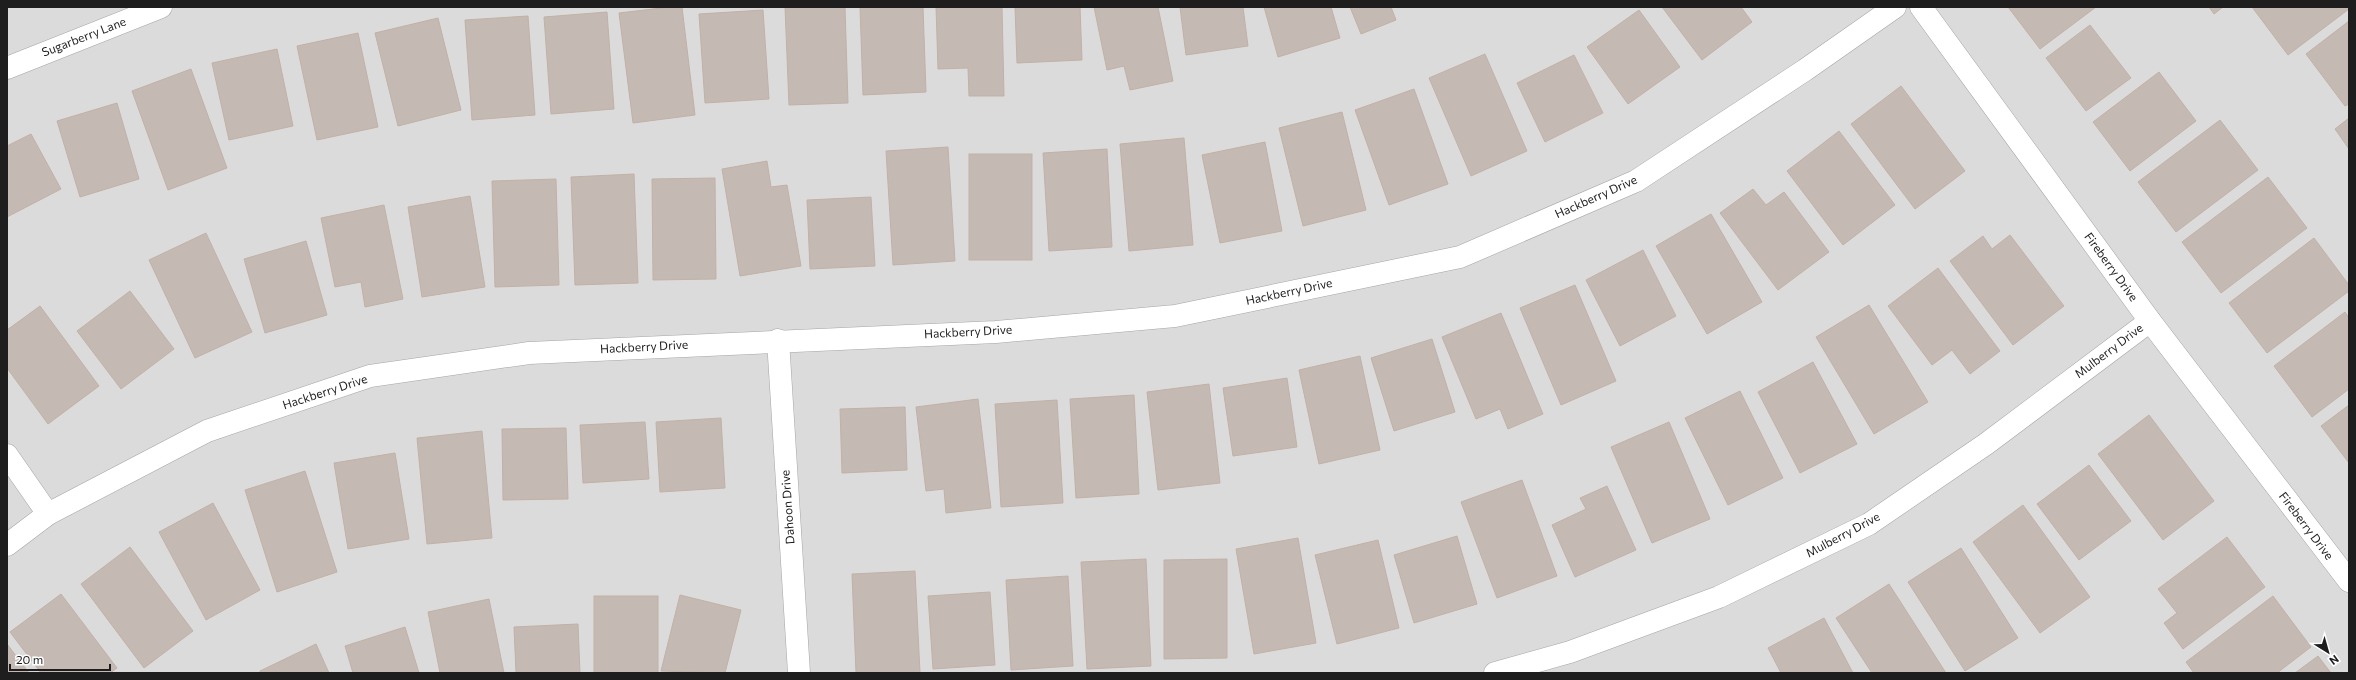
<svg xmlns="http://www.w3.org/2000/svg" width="2356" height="680" font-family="Commissioner,sans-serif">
	<rect width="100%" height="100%" fill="#efebe4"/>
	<!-- residential -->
	<rect fill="#dcdbdb" x="7" y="7" width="2342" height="666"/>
	<!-- building -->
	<g fill="#c4bab3" stroke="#c1b1a6">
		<polygon points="670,7 682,7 695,115 633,123 619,13"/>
		<polygon points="785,7 845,7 848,103 789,105"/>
		<polygon points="860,7 923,7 926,92 863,95"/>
		<polygon points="936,7 1002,7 1004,96 969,96 968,68 938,69"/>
		<polygon points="1015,7 1080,7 1082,60 1017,63"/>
		<polygon points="1094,7 1158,7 1173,81 1130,90 1124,66 1107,70"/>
		<polygon points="1180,7 1243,7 1248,46 1186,55"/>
		<polygon points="1264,7 1331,7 1340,38 1278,57"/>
		<polygon points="1350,7 1391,7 1396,20 1361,34"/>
		<polygon points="1662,7 1741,7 1752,22 1702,60"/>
		<polygon points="2008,7 2096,7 2040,49"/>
		<polygon points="2209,7 2223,7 2214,14"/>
		<polygon points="2252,7 2347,7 2349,9 2288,55"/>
		<polygon points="763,10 769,99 705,103 699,14"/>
		<polygon points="1639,10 1680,67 1628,104 1587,47"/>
		<polygon points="607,12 614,109 551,114 544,17"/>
		<polygon points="528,16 535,115 472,120 465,20"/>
		<polygon points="438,18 461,110 398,126 375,33"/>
		<polygon points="2349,21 2349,104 2345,106 2306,54"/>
		<polygon points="2090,25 2131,78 2086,111 2046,58"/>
		<polygon points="358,33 378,127 317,140 297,46"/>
		<polygon points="277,49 293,126 229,140 212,63"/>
		<polygon points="1485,54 1527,151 1471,176 1429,78"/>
		<polygon points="1574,55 1603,113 1545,142 1517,83"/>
		<polygon points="191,69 227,168 168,190 132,91"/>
		<polygon points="2159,72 2196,121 2130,171 2093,122"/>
		<polygon points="1901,86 1965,171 1915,209 1851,124"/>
		<polygon points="1414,89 1448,184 1389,205 1355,110"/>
		<polygon points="117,103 139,179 80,197 57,121"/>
		<polygon points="1342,112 1366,210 1303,226 1279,128"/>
		<polygon points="2349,118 2349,149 2335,129"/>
		<polygon points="2220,120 2258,170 2176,232 2138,182"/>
		<polygon points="1839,131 1895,205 1843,245 1787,171"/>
		<polygon points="31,134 61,189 7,217 7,146"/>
		<polygon points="1184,138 1193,245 1129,251 1120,144"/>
		<polygon points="1265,142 1282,231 1220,243 1202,155"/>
		<polygon points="948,147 955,261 893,265 886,151"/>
		<polygon points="1107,149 1112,247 1049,251 1043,153"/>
		<rect x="969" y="154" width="63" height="106"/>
		<polygon points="767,161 771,187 787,185 801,266 740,276 722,169"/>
		<polygon points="634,174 638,283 575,285 571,177"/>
		<polygon points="2268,177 2307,228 2221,293 2182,242"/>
		<polygon points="715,178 716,279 653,280 652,179"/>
		<polygon points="556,179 559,285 495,287 492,181"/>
		<polygon points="1753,189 1766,205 1784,192 1829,252 1778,290 1720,213"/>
		<polygon points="470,196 485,287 422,297 408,207"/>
		<polygon points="871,197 875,266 810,269 807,200"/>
		<polygon points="384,205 403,299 365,307 361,282 335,287 321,218"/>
		<polygon points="1711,214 1762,302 1707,334 1656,246"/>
		<polygon points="206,233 252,332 195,358 149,260"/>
		<polygon points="2010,235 2064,306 2013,345 1950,261 1983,236 1992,249"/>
		<polygon points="2314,238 2349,285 2349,291 2267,353 2229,303"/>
		<polygon points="306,241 327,315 265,333 244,259"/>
		<polygon points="1643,250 1676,316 1620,346 1586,280"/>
		<polygon points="1938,268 2000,351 1970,374 1952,350 1932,365 1888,306"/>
		<polygon points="1575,285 1616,381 1561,405 1520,308"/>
		<polygon points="130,291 174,349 121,389 77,331"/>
		<polygon points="1869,305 1928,402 1874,434 1816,337"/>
		<polygon points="40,306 99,386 48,424 7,368 7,330"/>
		<polygon points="2345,312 2349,318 2349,389 2312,417 2274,366"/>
		<polygon points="1501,313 1543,414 1508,429 1500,409 1476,419 1442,337"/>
		<polygon points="1432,339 1455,412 1394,431 1371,358"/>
		<polygon points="1360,356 1380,450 1319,464 1299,370"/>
		<polygon points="1813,362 1857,444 1800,473 1758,392"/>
		<polygon points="1287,378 1297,447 1233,456 1223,388"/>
		<polygon points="1209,384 1220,483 1158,490 1147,392"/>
		<polygon points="1740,391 1783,478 1728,505 1685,418"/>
		<polygon points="1134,395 1139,494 1076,498 1070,399"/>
		<polygon points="978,399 991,508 946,513 944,489 926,491 916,407"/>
		<polygon points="1057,400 1063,503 1001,507 995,404"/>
		<polygon points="2349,405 2349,463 2321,426"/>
		<polygon points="905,407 907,470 842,473 840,409"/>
		<polygon points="2149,415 2214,501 2163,540 2098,454"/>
		<polygon points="721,418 725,488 660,492 656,422"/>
		<polygon points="645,422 649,479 583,483 580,425"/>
		<polygon points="1669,422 1710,519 1652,543 1611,447"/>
		<polygon points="566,428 568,499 503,500 502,429"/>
		<polygon points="482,431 492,538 427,544 417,438"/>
		<polygon points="395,453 409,539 348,549 334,463"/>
		<polygon points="2089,465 2131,521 2079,560 2037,504"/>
		<polygon points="305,471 337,572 277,592 245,490"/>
		<polygon points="1522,480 1557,576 1497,598 1461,502"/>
		<polygon points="1607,486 1636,550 1575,577 1552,525 1586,509 1580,498"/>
		<polygon points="213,503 260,590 206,620 159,532"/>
		<polygon points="2023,505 2090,597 2040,633 1973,542"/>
		<polygon points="1457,536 1477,604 1414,623 1394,555"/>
		<polygon points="2227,537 2265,587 2183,649 2164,623 2177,613 2158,589"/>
		<polygon points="1298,538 1316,643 1254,654 1236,549"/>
		<polygon points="1378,540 1399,628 1337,644 1315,555"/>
		<polygon points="130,547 193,631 144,668 81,584"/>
		<polygon points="1961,548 2018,638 1965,671 1908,582"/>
		<polygon points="1146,559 1151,666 1087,669 1081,562"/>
		<polygon points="1227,559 1227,658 1164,659 1164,560"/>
		<polygon points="915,571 920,673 856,673 852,574"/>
		<polygon points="1068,576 1073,666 1011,670 1006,580"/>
		<polygon points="1889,584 1946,673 1872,673 1836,618"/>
		<polygon points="990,592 995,665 933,669 928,596"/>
		<polygon points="61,594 117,668 110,673 41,673 10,632"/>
		<polygon points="680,595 741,610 725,673 661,671"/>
		<rect x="594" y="596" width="64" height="77"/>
		<polygon points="2273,596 2311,647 2277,673 2194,673 2186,662"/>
		<polygon points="489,599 504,673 440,673 428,612"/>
		<polygon points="1824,618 1853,673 1781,673 1768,648"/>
		<polygon points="578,624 580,673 516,673 514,627"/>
		<polygon points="405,627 419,673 353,673 345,646"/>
		<polygon points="7,644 29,673 7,673"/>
		<polygon points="316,644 329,673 260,673 260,671"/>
		<polygon points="2318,656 2331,673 2295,673"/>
	</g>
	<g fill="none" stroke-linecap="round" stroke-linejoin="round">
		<!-- street casing -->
		<g stroke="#a5a5a5" stroke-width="23">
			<g id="street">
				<polyline points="1921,7 2150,321 2349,581"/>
				<polyline points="7,68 161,7"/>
				<polyline points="778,340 799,673"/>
				<polyline points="7,455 48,514"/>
				<polyline points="7,545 48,514 207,431 370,376 529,353 996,332 1175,316 1460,257 1636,181 1805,70 1895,7"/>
				<polyline points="1495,673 1570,652 1719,597 1869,524 1986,444 2150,321"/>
			</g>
		</g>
		<!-- street -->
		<use href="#street" stroke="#fff" stroke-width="22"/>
	</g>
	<g text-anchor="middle" stroke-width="4" stroke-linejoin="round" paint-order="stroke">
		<!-- street labels -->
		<g font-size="12" fill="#1e1e1e" stroke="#fff">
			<text transform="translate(84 37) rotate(-21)" y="4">Sugarberry Lane</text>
			<text transform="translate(1596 197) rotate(-24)" y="4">Hackberry Drive</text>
			<text transform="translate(2111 267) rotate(54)" y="4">Fireberry Drive</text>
			<text transform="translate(1289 292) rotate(-12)" y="4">Hackberry Drive</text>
			<text transform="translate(968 332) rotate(-3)" y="4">Hackberry Drive</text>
			<text transform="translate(644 347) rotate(-3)" y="4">Hackberry Drive</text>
			<text transform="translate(2109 351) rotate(-37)" y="4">Mulberry Drive</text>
			<text transform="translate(325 392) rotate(-18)" y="4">Hackberry Drive</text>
			<text transform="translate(788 507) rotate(-94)" y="4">Dahoon Drive</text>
			<text transform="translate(2306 526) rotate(53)" y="4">Fireberry Drive</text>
			<text transform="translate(1843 535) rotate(-28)" y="4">Mulberry Drive</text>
		</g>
	</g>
	<!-- border -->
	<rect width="2356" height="680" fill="none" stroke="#1e1e1e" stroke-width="16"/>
	<!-- north arrow -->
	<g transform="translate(2328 652) rotate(143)" stroke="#ffffff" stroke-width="3" paint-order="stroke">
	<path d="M0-3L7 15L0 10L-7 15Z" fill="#1e1e1e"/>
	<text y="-6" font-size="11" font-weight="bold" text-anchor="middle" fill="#1e1e1e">N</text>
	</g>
	<!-- scale -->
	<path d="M10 664v6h100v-6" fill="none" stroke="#1e1e1e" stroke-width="2"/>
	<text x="16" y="664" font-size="12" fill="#1e1e1e" stroke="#ffffff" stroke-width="3" paint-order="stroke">20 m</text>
</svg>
